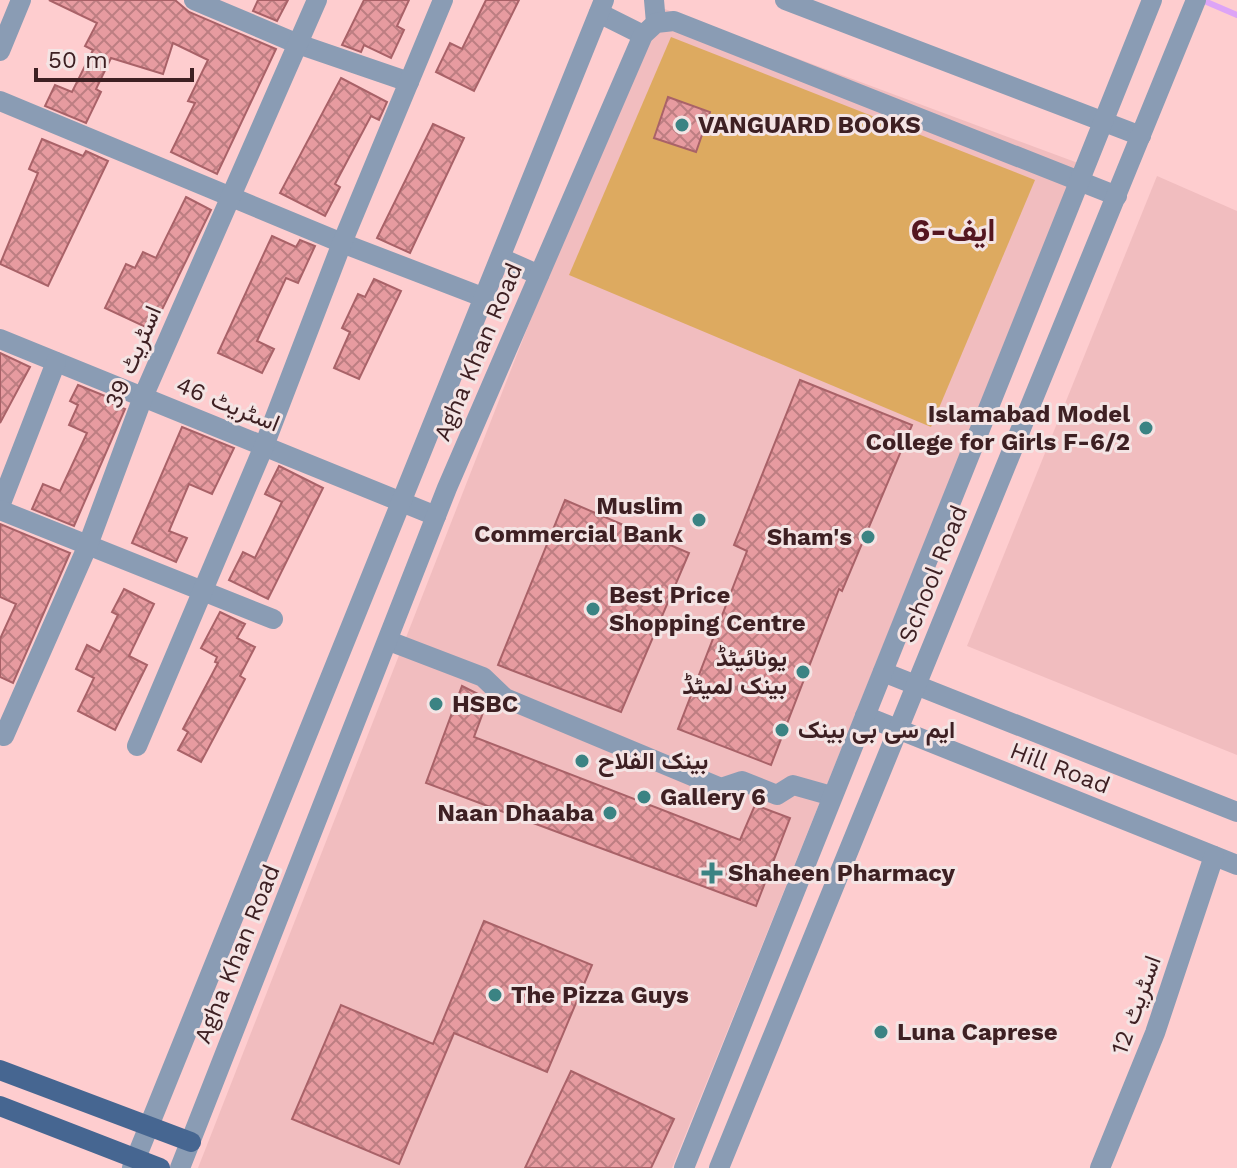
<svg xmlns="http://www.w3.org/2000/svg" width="1237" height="1168" font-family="'Work Sans',Vazirmatn,sans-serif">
	<defs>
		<pattern id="building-cross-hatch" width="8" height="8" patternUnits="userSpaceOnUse" patternTransform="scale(2)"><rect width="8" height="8" fill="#e79ba0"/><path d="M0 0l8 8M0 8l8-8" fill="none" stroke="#bd7e82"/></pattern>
	</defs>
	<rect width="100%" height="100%" fill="#fecdcf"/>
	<!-- built -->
	<g fill="#f1bdbf">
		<polygon points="654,5 1078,163 672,1168 198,1168"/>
		<polygon points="1157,176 1237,211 1237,755 967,646"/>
	</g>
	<!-- pitch -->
	<polygon fill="#ddaa60" points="671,37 1035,180 931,427 569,275"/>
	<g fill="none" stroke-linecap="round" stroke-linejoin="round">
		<!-- stream -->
		<polyline stroke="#dda4f6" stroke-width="6" points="1202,0 1237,15"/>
	</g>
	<!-- building -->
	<g fill="url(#building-cross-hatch)" stroke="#a96268" stroke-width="2">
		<polygon points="49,0 175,0 189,12 276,49 217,174 171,152 195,103 188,101 208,60 173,43 163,74 111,58 96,89 101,92 86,123 45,106 55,85 72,92 93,50 85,46 97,23"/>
		<polygon points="258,0 288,0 277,21 253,11"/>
		<polygon points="364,0 409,0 397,26 404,30 391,58 364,45 361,52 342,45"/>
		<polygon points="486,0 519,0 474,91 436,72 450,43 462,49"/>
		<polygon points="341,78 387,102 379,120 371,116 335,184 340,187 325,216 280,193"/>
		<polygon points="668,97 710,112 696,152 654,138"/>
		<polygon points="433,124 464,138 410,253 377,238"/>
		<polygon points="42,139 83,156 86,151 108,161 48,286 0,264 38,173 29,169"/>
		<polygon points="186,197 211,210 152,330 105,308 126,264 135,268 143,252 156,258"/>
		<polygon points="272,236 296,247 300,240 315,246 298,283 286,278 257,341 274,349 262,373 218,353"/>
		<polygon points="374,279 401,291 359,379 334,368 350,332 342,328 358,294 365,297"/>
		<polygon points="0,353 30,367 0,423"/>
		<polygon points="800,380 912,425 842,591 839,589 771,765 678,729 747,551 734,545"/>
		<polygon points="78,385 115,400 113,404 125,409 74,526 32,509 43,484 60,491 87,433 69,425 78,405 70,401"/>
		<polygon points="182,427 234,448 212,494 189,484 169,531 187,538 176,562 132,543"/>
		<polygon points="279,466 323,488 268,599 229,580 243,552 255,558 282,502 265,494"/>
		<polygon points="565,500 689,553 621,712 498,665"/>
		<polygon points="0,524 70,553 13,683 0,677 0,639 16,604 0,597"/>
		<polygon points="124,589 154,604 129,656 147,665 115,730 78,711 94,678 76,669 87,645 100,652 118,615 112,612"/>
		<polygon points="220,612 245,624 237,638 255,647 240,676 245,679 201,762 178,750 188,732 183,729 218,663 215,662 217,657 201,648"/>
		<polygon points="462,686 488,699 474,737 740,840 755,805 790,818 756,906 426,783"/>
		<polygon points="484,921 592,965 547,1072 454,1033 399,1164 292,1119 341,1005 433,1044"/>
		<polygon points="571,1071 674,1119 651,1168 525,1168"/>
	</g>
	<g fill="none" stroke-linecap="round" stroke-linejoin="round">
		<!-- minor -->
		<g stroke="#8a9cb4" stroke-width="20">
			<polyline points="194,0 298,44 409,82"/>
			<polyline points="654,0 656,23"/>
			<polyline points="785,0 1141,136"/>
			<polyline points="599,13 643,35"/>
			<polyline points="0,51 21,0"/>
			<polyline points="0,101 342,243 485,298"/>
			<polyline points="501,258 539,275"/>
			<polyline points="0,339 436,516"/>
			<polyline points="0,506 56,362"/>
			<polyline points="0,510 273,619"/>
			<polyline points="389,641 483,677 505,698 721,788 742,781 777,795 793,785 832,796"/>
			<polyline points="883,672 1237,812"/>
			<polyline points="865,716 1237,865"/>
			<polyline points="4,736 88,545 143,397 317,0"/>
			<polyline points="137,746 264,446 342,243 443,0"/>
			<polyline points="132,1168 604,0"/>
			<polyline points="180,1168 447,488 643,35 656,23 674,21 1117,196"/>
			<polyline points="684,1168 1152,0"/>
			<polyline points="719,1168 1196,0"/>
			<polyline points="1100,1168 1155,1033 1214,856"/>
		</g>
		<!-- major -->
		<g stroke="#466691" stroke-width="20">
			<polyline points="0,1070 191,1142"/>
			<polyline points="0,1106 160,1168"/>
		</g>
	</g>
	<!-- markers -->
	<g fill="#3b8383" stroke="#f4e4e4" stroke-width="3">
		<circle cx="682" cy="125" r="8"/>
		<circle cx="1146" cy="428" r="8"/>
		<circle cx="699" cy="520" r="8"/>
		<circle cx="868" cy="537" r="8"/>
		<circle cx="593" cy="609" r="8"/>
		<circle cx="803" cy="672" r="8"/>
		<circle cx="436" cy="704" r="8"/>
		<circle cx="782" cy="730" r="8"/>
		<circle cx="582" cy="761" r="8"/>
		<circle cx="644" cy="797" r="8"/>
		<circle cx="610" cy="813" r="8"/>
		<path d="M708 861h8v8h8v8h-8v8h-8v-8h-8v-8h8z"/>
		<circle cx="495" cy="995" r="8"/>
		<circle cx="881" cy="1032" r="8"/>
	</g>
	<g text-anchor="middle" stroke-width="6" stroke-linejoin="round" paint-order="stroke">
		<!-- poi labels -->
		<g font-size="24" font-weight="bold" fill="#3e2023" stroke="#f4e4e4" text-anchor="start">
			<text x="698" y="133">VANGUARD BOOKS</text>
			<text x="1130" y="422" text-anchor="end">Islamabad Model<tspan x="1130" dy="28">College for Girls F-6/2</tspan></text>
			<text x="683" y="514" text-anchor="end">Muslim<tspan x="683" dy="28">Commercial Bank</tspan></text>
			<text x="852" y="545" text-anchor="end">Sham's</text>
			<text x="609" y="603">Best Price<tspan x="609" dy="28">Shopping Centre</tspan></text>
			<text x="787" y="666" text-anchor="end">یونائیٹڈ<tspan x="787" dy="28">بینک لمیٹڈ</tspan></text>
			<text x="452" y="712">HSBC</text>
			<text x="798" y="738">ایم سی بی بینک</text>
			<text x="598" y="769">بینک الفلاح</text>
			<text x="660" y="805">Gallery 6</text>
			<text x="594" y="821" text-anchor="end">Naan Dhaaba</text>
			<text x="728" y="881">Shaheen Pharmacy</text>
			<text x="511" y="1003">The Pizza Guys</text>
			<text x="897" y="1040">Luna Caprese</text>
		</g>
		<!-- street labels -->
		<g font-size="24" fill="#3e2023" stroke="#f4e4e4">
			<text transform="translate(478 352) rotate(-67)" y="8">Agha Khan Road</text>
			<text transform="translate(133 357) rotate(-67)" y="8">اسٹریٹ 39</text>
			<text transform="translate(228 404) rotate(22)" y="8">اسٹریٹ 46</text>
			<text transform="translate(933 574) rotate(-68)" y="8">School Road</text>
			<text transform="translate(1060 768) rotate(21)" y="8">Hill Road</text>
			<text transform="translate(237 954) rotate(-68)" y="8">Agha Khan Road</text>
			<text transform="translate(1136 1005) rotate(-70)" y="8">اسٹریٹ 12</text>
		</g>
		<!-- district labels -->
		<g font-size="32" font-weight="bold" fill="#541620" stroke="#f4e4e4">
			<text x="953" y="241">ایف-6</text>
		</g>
	</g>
	<!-- scale -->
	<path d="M36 68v12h156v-12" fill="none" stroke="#3e2023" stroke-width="4"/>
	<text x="48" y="68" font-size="24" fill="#3e2023" stroke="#f4e4e4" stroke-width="6" paint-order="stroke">50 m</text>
</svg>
